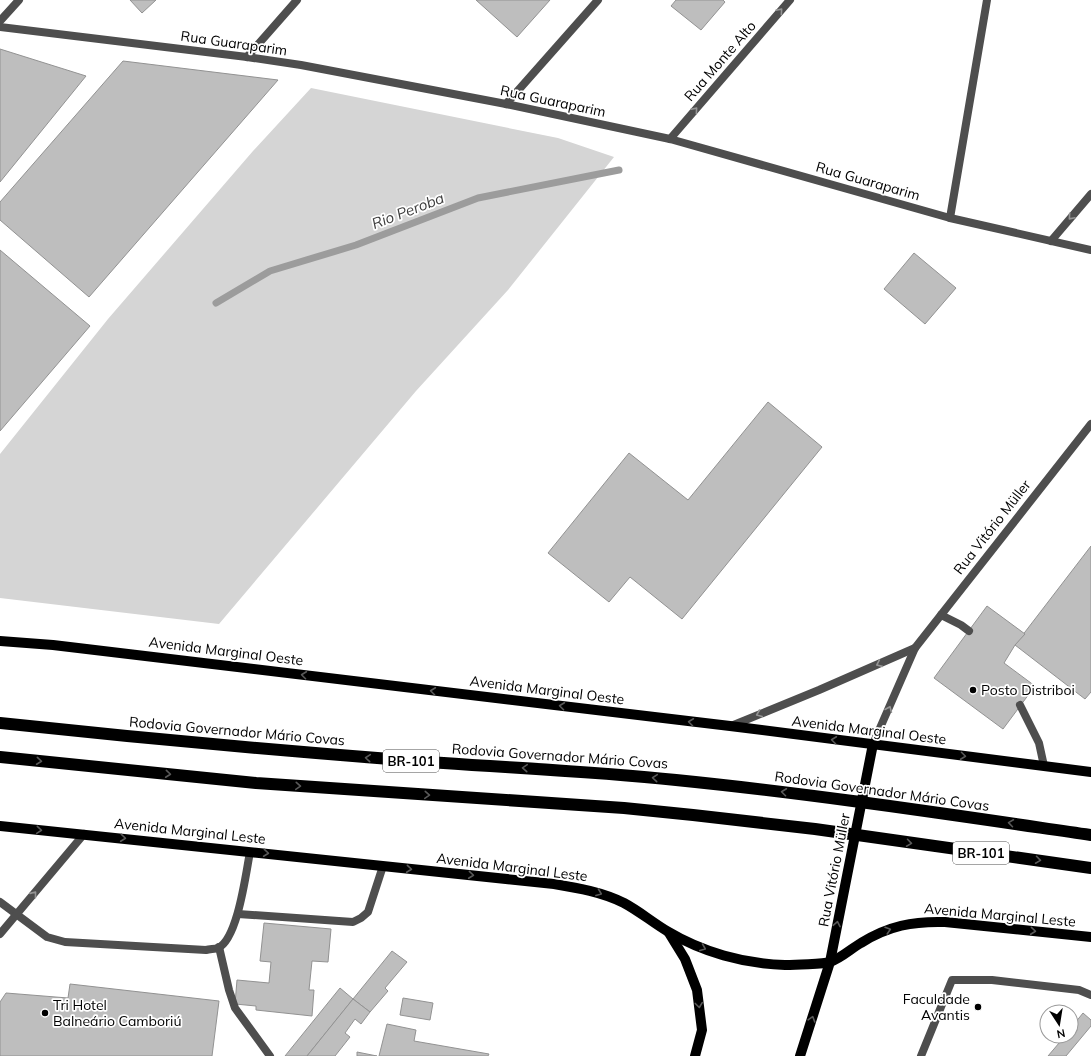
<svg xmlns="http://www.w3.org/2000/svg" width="1091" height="1056" font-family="Mulish,sans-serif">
	<rect width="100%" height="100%" fill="#fff"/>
	<!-- green -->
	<polygon fill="#d5d5d5" points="311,88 558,138 614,157 508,290 416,391 219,624 0,598 0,454 108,319 253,151"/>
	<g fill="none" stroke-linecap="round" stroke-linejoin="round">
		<!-- stream -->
		<polyline stroke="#9c9c9c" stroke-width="7" points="216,303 270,271 356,245 478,198 619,170"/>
	</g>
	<!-- building -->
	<g fill="#bebebe" stroke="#929292">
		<polygon points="130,0 156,0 142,13"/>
		<polygon points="476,0 550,0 517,37"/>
		<polygon points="676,0 723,0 725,2 701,30 671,6"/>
		<polygon points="0,49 86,76 0,182"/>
		<polygon points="123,61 278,80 89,297 0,220 0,202"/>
		<polygon points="0,250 90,326 0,431"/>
		<polygon points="914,253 956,288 925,324 884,289"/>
		<polygon points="768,402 822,447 682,619 630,577 609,602 548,553 629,453 688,500"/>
		<polygon points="1091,546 1091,692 1085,699 1015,645"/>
		<polygon points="987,606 1025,634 1015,645 1004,663 1035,686 1003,729 934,678"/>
		<polygon points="264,923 331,929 328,962 312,961 309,990 314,990 312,1016 256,1010 256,1006 235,1004 237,980 269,983 271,962 260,961"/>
		<polygon points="392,951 407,962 385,988 388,991 370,1012 353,999"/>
		<polygon points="70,984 219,1001 212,1056 0,1056 0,1002 6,993 68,998"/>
		<polygon points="340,988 353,999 307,1056 285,1056"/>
		<polygon points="403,998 433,1003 430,1020 400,1015"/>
		<polygon points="353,999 370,1012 361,1024 355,1019 345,1033 350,1037 335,1056 307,1056"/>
		<polygon points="1083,1013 1091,1020 1091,1026 1066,1056 1048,1056 1065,1036 1071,1036 1071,1028"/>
		<polygon points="387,1024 416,1030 414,1041 489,1054 488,1056 379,1056"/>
		<polygon points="357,1052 377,1056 357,1056"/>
	</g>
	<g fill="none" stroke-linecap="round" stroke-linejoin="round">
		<!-- service -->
		<g stroke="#4e4e4e" stroke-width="8">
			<polyline points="950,218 987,0"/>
			<polyline points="941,615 961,625 969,631"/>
			<polyline points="1020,705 1039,743 1044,766"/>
			<path d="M 0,902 L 47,937 L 65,942 L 206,950 C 210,949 215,949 218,948 C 238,939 246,872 250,852"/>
			<polyline points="238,914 353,922 361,918 368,912 383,866"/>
			<polyline points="219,947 229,990 235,1008 270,1056"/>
			<polyline points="921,1056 952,980 992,980 1079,990 1091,995"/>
		</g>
		<!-- minor -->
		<g stroke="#4e4e4e" stroke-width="8">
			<polyline points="0,21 19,0"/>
			<polyline points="247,57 297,0"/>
			<polyline points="506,104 598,0"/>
			<polyline points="670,139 790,0"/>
		</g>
		<!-- tertiary -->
		<g stroke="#4e4e4e" stroke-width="8">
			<polyline points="0,27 247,57 301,65 506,104 670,139 950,218 1091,250"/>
			<polyline points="1051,241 1091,194"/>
			<polyline points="731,726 819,690 915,648"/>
			<polyline points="873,744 915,648 1091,424"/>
			<polyline points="0,934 84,834"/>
		</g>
		<!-- primary -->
		<g stroke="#000" stroke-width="10">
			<polyline points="0,641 53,645 730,726 1091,772"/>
			<path d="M 0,826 L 554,884 C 578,888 602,892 624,903 C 639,911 652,922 667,931 C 702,952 744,964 785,965 C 793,965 824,964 830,962 C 840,959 852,948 861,943 C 888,926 913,921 945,922 L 1091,937"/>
			<polyline points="669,933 685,959 697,990 702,1030 695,1056"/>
			<polyline points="800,1056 830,962 873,744"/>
		</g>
		<!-- motorway -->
		<g stroke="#000" stroke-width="12">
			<path d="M 0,723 C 130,737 260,749 390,759 C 485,767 581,770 676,780 C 815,794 953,815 1091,835"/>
			<polyline points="0,757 256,783 624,808 693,815 815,829 1091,868"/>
		</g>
	</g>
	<!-- one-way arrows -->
	<defs><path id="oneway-chevron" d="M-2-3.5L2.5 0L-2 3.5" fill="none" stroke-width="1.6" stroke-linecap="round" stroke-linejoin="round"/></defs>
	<g stroke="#959595">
		<use href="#oneway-chevron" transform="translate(780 11) rotate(-49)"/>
		<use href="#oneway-chevron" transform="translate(695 110) rotate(-49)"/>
		<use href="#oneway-chevron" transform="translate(1071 217) rotate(131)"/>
		<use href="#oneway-chevron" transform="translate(879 664) rotate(156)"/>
		<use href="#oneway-chevron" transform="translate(889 709) rotate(-67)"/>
		<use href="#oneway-chevron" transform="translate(759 714) rotate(158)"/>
		<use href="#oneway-chevron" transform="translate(34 894) rotate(-51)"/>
	</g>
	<g stroke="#595959">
		<use href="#oneway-chevron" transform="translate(304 675) rotate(-173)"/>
		<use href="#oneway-chevron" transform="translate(433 691) rotate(-173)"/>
		<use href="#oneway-chevron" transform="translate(562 706) rotate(-173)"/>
		<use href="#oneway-chevron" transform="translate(691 722) rotate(-173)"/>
		<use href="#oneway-chevron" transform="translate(834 740) rotate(-173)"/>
		<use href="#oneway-chevron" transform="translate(963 756) rotate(7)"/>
		<use href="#oneway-chevron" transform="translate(368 758) rotate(-175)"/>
		<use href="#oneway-chevron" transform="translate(39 761) rotate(6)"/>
		<use href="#oneway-chevron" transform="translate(525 768) rotate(-176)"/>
		<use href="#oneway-chevron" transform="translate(168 774) rotate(6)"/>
		<use href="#oneway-chevron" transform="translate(655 778) rotate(-175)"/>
		<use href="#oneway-chevron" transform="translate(298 786) rotate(4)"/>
		<use href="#oneway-chevron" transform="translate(784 792) rotate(-173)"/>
		<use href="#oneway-chevron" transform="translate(427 795) rotate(4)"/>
		<use href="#oneway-chevron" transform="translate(1011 823) rotate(-172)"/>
		<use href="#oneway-chevron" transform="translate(39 830) rotate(5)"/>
		<use href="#oneway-chevron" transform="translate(123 838) rotate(6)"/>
		<use href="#oneway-chevron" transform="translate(909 843) rotate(8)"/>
		<use href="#oneway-chevron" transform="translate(266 853) rotate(6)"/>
		<use href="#oneway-chevron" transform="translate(1038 860) rotate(8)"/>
		<use href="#oneway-chevron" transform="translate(409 869) rotate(6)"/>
		<use href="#oneway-chevron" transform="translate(471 875) rotate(6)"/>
		<use href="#oneway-chevron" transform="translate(599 893) rotate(21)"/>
		<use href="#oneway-chevron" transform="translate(837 924) rotate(-79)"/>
		<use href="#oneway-chevron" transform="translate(888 930) rotate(-18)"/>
		<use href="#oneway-chevron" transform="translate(1033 931) rotate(6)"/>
		<use href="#oneway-chevron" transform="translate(703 948) rotate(23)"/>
		<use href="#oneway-chevron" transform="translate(699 1005) rotate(83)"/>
		<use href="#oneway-chevron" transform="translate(812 1019) rotate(-73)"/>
	</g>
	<!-- markers -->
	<g fill="#000" stroke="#fff" stroke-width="1.5">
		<circle cx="973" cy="690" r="4"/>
		<circle cx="978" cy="1007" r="4"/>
		<circle cx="45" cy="1013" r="4"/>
	</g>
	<g text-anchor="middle" stroke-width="3.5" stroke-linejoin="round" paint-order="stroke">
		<!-- shield labels -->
		<g fill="#fff" stroke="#4c4c4c" stroke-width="1">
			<rect x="383" y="750" width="56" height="22" rx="3"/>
			<rect x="953" y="842" width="56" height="22" rx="3"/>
		</g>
		<g font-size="13" font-weight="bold" fill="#000">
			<text x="411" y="766">BR-101</text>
			<text x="981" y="858">BR-101</text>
		</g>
		<!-- street labels -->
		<g font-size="14" fill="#000" stroke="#fff">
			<text transform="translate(234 43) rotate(8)" y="5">Rua Guaraparim</text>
			<text transform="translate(720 61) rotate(-49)" y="5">Rua Monte Alto</text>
			<text transform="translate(553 101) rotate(12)" y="5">Rua Guaraparim</text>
			<text transform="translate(868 181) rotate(16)" y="5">Rua Guaraparim</text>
			<text transform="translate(992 527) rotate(-52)" y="5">Rua Vitório Müller</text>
			<text transform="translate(226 651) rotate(7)" y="5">Avenida Marginal Oeste</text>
			<text transform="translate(547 690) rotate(7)" y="5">Avenida Marginal Oeste</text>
			<text transform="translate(869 730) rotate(7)" y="5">Avenida Marginal Oeste</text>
			<text transform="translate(237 731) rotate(5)" y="5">Rodovia Governador Mário Covas</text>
			<text transform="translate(560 756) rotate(4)" y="5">Rodovia Governador Mário Covas</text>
			<text transform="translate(882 791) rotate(8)" y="5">Rodovia Governador Mário Covas</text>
			<text transform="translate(190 831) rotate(6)" y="5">Avenida Marginal Leste</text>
			<text transform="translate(512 867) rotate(7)" y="5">Avenida Marginal Leste</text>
			<text transform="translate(834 870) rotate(-79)" y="5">Rua Vitório Müller</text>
			<text transform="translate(1000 915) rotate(5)" y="5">Avenida Marginal Leste</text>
		</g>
		<!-- poi labels -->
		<g font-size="14" fill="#000" stroke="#fff" text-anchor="start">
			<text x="981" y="695">Posto Distriboi</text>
			<text x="970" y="1004" text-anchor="end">Faculdade<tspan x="970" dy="16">Avantis</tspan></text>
			<text x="53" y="1010">Tri Hotel<tspan x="53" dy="16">Balneário Camboriú</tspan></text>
		</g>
		<!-- water labels -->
		<g font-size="15" font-style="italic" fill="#3d3d3d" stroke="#fff">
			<text transform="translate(408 211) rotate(-21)" y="5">Rio Peroba</text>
		</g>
	</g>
	<!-- north arrow -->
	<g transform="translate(1059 1024) rotate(168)"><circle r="19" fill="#ffffff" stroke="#999999"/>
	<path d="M0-3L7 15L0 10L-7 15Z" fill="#000000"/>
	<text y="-6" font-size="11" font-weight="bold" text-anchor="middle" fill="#000000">N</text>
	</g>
</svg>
